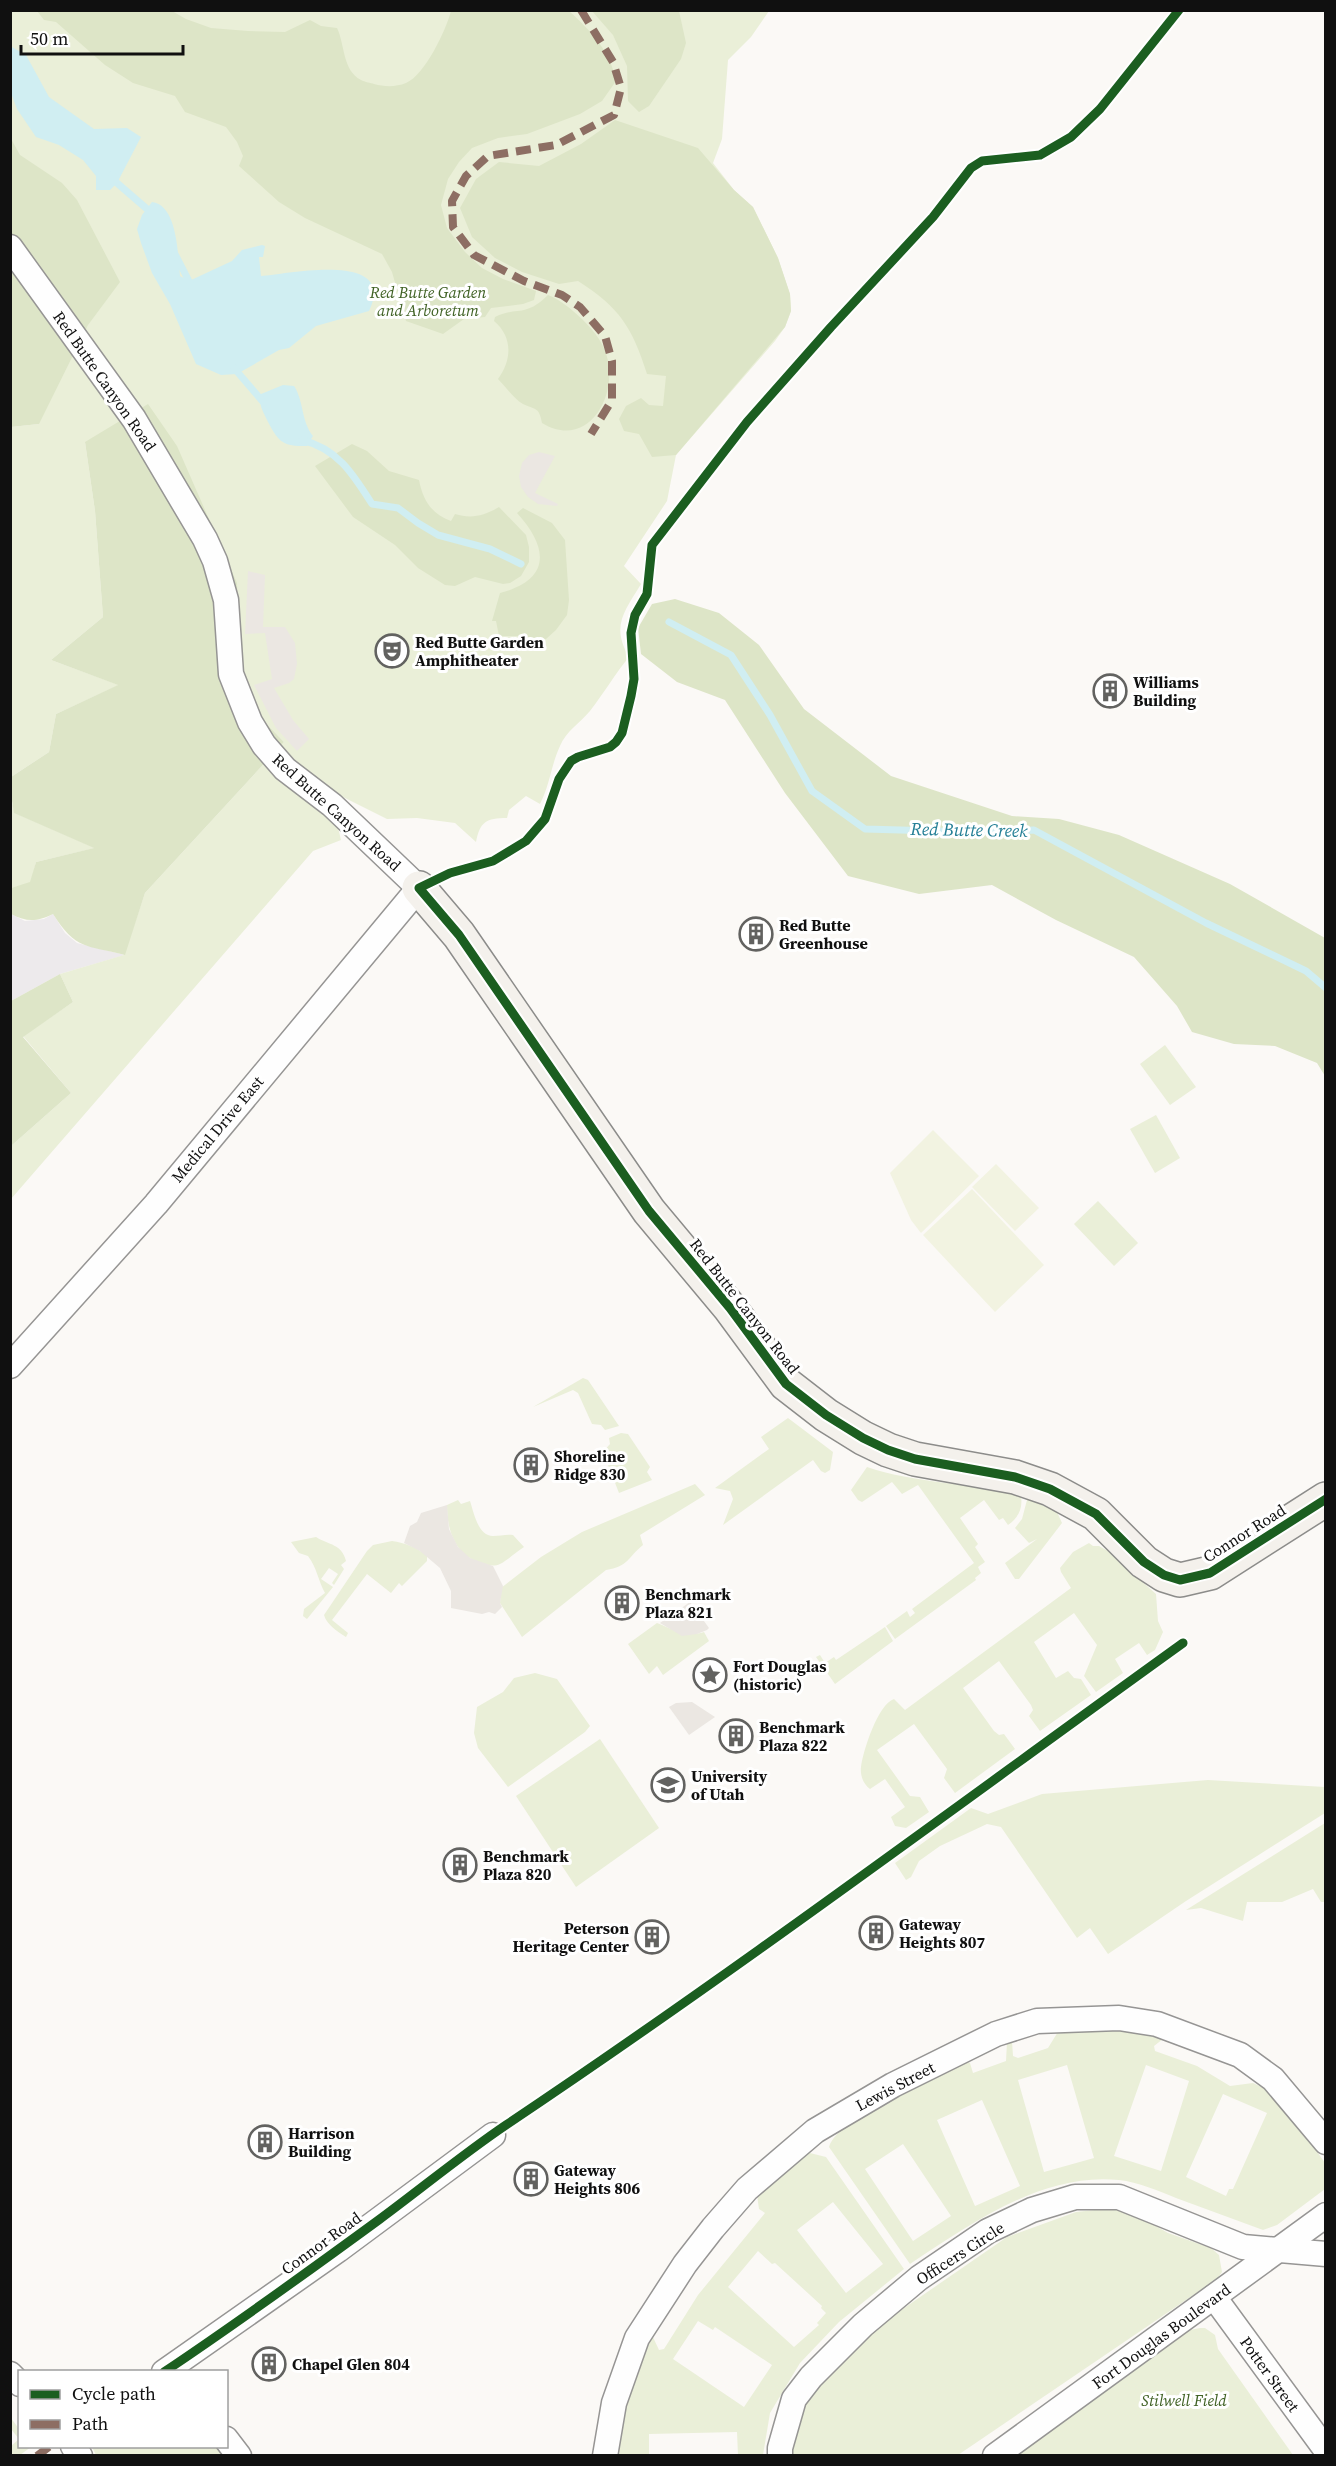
<svg xmlns="http://www.w3.org/2000/svg" width="1336" height="2466" font-family="'Source Serif 4',serif">
	<rect width="100%" height="100%" fill="#fbf9f6"/>
	<!-- industrial -->
	<polygon fill="#edeaec" points="11,914 25,921 44,919 53,914 65,933 77,943 125,955 60,974 11,1001"/>
	<!-- green -->
	<g fill="#eaefd8" fill-rule="evenodd">
		<path d="M 11,11 L 769,11 L 751,37 L 728,60 L 722,139 L 713,163 L 734,190 L 753,207 L 778,258 L 790,294 L 791,311 L 785,327 L 775,341 L 676,455 L 667,501 L 624,566 L 641,584 C 624,612 611,626 629,657 C 615,674 604,693 590,711 C 580,723 566,731 560,746 C 551,765 550,785 540,804 L 526,796 L 509,810 L 507,818 C 486,818 480,822 476,842 L 455,823 L 417,818 L 387,819 L 329,790 L 341,840 L 313,851 L 11,1199 L 11,1146 L 71,1093 L 23,1036 L 73,1002 L 60,974 L 124,955 L 145,893 L 284,742 L 260,717 L 242,670 L 85,442 L 95,511 L 103,617 L 51,660 L 119,685 L 56,714 L 49,752 L 11,777 L 11,427 L 39,424 L 11,195 Z"/>
		<polygon points="10,795 15,813 95,848 36,862 31,883 11,888"/>
		<polygon points="1165,1045 1196,1087 1170,1105 1140,1064"/>
		<polygon points="1156,1115 1180,1158 1155,1173 1130,1129"/>
		<polygon points="1098,1201 1138,1243 1114,1266 1074,1224"/>
		<polygon points="583,1378 588,1380 619,1426 605,1430 601,1425 592,1424 578,1393 573,1390 533,1407"/>
		<polygon points="788,1418 833,1452 830,1470 825,1473 821,1471 813,1460 723,1525 733,1499 730,1491 715,1488 769,1449 761,1437"/>
		<polygon points="621,1433 628,1434 650,1467 647,1472 652,1480 619,1493 603,1452 610,1444 609,1438"/>
		<path d="M 867,1467 C 917,1484 970,1482 1021,1496 C 1023,1509 1018,1518 1008,1525 L 1003,1518 L 999,1520 L 984,1500 L 960,1518 L 978,1544 L 975,1547 L 985,1562 L 978,1567 L 981,1573 L 975,1578 L 976,1580 L 895,1639 L 886,1626 L 907,1611 L 910,1617 L 915,1613 L 912,1609 L 974,1563 L 918,1485 L 902,1494 L 892,1482 L 862,1502 L 858,1500 L 851,1490 Z"/>
		<path d="M 695,1484 L 705,1495 L 640,1535 L 643,1545 C 628,1557 628,1567 606,1570 L 522,1637 L 500,1603 L 501,1588 L 541,1557 L 582,1532 Z"/>
		<path d="M 458,1500 L 461,1504 L 470,1501 C 474,1513 478,1536 493,1536 C 500,1536 506,1534 513,1535 L 524,1547 C 516,1552 508,1560 500,1564 C 494,1567 487,1565 481,1563 C 455,1555 447,1531 447,1505 Z"/>
		<polygon points="1027,1500 1031,1500 1057,1512 1062,1523 1019,1579 1015,1579 1005,1563 1037,1539 1029,1543 1015,1528 1022,1519"/>
		<path d="M 316,1537 C 329,1545 342,1544 346,1561 L 341,1565 L 344,1569 L 334,1585 L 332,1583 L 338,1574 L 329,1568 L 321,1579 L 333,1587 L 307,1619 L 303,1616 L 304,1609 L 325,1593 C 318,1580 317,1568 308,1556 L 299,1553 L 291,1542 Z"/>
		<path d="M 392,1541 C 405,1543 417,1547 427,1556 L 427,1561 L 402,1586 L 399,1583 L 391,1593 L 367,1574 L 332,1620 L 348,1633 L 346,1637 C 338,1632 326,1624 324,1615 L 367,1551 L 373,1545 Z"/>
		<path d="M 1089,1543 L 1093,1546 L 1099,1546 L 1108,1551 L 1156,1594 L 1158,1621 L 1163,1632 L 1155,1650 L 1147,1655 L 1139,1643 L 1115,1659 L 1123,1673 L 1096,1692 L 1084,1676 L 1097,1645 L 1074,1613 L 1034,1642 L 1056,1678 L 1068,1671 L 1074,1678 L 1081,1679 L 1091,1695 L 1040,1731 L 1029,1716 L 1033,1710 L 1031,1705 L 999,1661 L 963,1688 L 994,1731 L 999,1735 L 1004,1734 L 1015,1749 L 955,1793 L 944,1778 L 947,1769 L 914,1724 L 877,1750 L 910,1796 L 920,1797 L 929,1812 L 906,1828 L 895,1826 L 891,1817 L 905,1807 L 885,1779 L 870,1789 C 863,1784 860,1775 861,1767 C 863,1751 878,1704 894,1699 L 905,1710 L 1071,1588 L 1061,1572 L 1060,1568 L 1073,1552 Z"/>
		<path d="M 657,1623 C 673,1629 685,1638 704,1632 L 709,1641 L 663,1675 L 657,1666 L 649,1674 L 628,1644 Z"/>
		<polygon points="885,1627 893,1641 835,1684 816,1657 820,1655 825,1663 834,1657 836,1660"/>
		<polygon points="535,1673 557,1679 590,1726 585,1732 508,1787 478,1748 474,1733 477,1707 503,1692 514,1678"/>
		<polygon points="600,1739 659,1828 576,1887 516,1796"/>
		<polygon points="1208,1780 1325,1787 1325,1813 1186,1901 1108,1954 1090,1928 1077,1938 1001,1827 987,1824 940,1846 919,1861 911,1877 906,1880 895,1863 971,1808 988,1814 1042,1794"/>
		<polygon points="1325,1823 1325,1902 1321,1902 1313,1889 1282,1902 1247,1902 1243,1921 1201,1908 1186,1910"/>
		<path d="M 1061,2027 L 1103,2027 L 1162,2035 L 1163,2039 L 1154,2046 L 1155,2051 L 1197,2066 L 1230,2086 L 1253,2083 L 1277,2094 L 1325,2163 L 1325,2189 L 1277,2225 L 1263,2230 C 1234,2219 1205,2209 1176,2198 C 1159,2191 1138,2182 1119,2180 C 1042,2172 971,2224 910,2264 L 829,2147 C 840,2115 935,2077 966,2061 L 970,2063 L 973,2073 L 1006,2061 L 1007,2042 L 1012,2041 L 1013,2056 L 1018,2058 L 1048,2048 ZM 1067,2065 L 1094,2158 L 1044,2172 L 1018,2080 ZM 1146,2065 L 1189,2081 L 1161,2171 L 1114,2156 ZM 1223,2094 L 1267,2113 L 1233,2189 L 1229,2189 L 1226,2196 L 1186,2177 ZM 982,2100 L 1020,2186 L 975,2206 L 937,2120 ZM 903,2144 L 951,2216 L 913,2241 L 865,2169 Z"/>
		<path d="M 806,2152 L 826,2157 L 904,2269 L 839,2322 L 800,2363 L 770,2413 L 763,2455 L 738,2455 L 737,2432 L 649,2434 L 649,2455 L 615,2456 C 618,2413 633,2373 652,2335 L 659,2350 L 664,2349 L 698,2295 L 765,2213 L 759,2209 L 757,2195 ZM 833,2202 L 883,2264 L 846,2293 L 797,2230 ZM 758,2251 L 772,2264 L 775,2263 L 822,2306 L 821,2308 L 826,2313 L 817,2323 L 819,2325 L 794,2347 L 728,2287 ZM 698,2321 L 713,2330 L 715,2327 L 772,2365 L 744,2407 L 673,2359 Z"/>
		<polygon points="1123,2207 1168,2233 1211,2248 1219,2255 1222,2272 1217,2279 958,2455 790,2456 790,2444 808,2397 839,2362 881,2324 1007,2237 1076,2212"/>
		<polygon points="1200,2328 1205,2328 1215,2335 1218,2349 1293,2455 1011,2456 1170,2341 1190,2330"/>
		<polygon points="11,2418 19,2429 20,2446 31,2447 20,2455 11,2455 11,2446 19,2439 11,2429"/>
		<polygon points="92,2447 220,2447 226,2455 96,2455"/>
	</g>
	<!-- forest -->
	<g fill="#dde5c7">
		<path d="M 37,11 L 172,11 L 186,19 L 211,28 L 248,31 L 285,32 L 310,20 L 321,26 L 337,28 C 345,44 342,70 361,80 C 365,82 371,83 374,84 C 385,87 396,87 406,83 C 425,75 446,30 451,11 L 569,11 C 590,30 611,52 616,81 L 602,101 L 580,114 L 527,134 L 498,138 L 472,148 L 459,162 L 448,179 L 441,205 L 447,228 L 465,252 L 482,268 L 503,279 L 536,291 L 534,300 L 523,304 L 491,308 L 485,317 L 464,319 L 443,334 L 406,321 L 392,272 L 382,254 L 305,218 L 279,202 L 239,166 L 243,156 L 237,142 L 226,127 L 185,112 L 175,96 L 133,83 L 105,65 L 56,22 L 44,20 Z"/>
		<polygon points="592,11 679,11 686,43 681,59 649,106 639,112 628,101 627,66 613,35"/>
		<path d="M 615,120 L 698,148 L 734,190 L 753,207 L 778,258 L 790,294 L 791,311 L 785,327 L 676,455 L 652,457 L 639,434 L 624,431 L 619,419 L 626,406 L 641,398 L 649,405 L 663,406 L 666,376 L 647,374 C 632,327 620,308 578,281 L 559,284 L 522,272 L 495,258 L 472,237 L 460,208 L 476,179 L 499,162 L 539,166 L 581,144 Z"/>
		<polygon points="10,137 20,155 62,183 77,200 120,282 88,325 39,424 11,427"/>
		<path d="M 548,295 C 561,300 571,309 582,319 C 595,332 607,346 609,367 C 613,406 583,448 542,423 C 539,406 535,410 523,404 C 514,399 506,387 498,379 C 512,360 513,337 494,321 L 495,317 C 517,306 525,318 548,295 Z"/>
		<path d="M 148,404 L 177,446 L 237,583 L 238,621 L 243,670 L 260,717 L 284,742 L 145,893 L 125,955 C 86,945 76,950 53,914 C 36,922 27,922 11,914 L 11,888 L 30,882 L 36,862 L 94,848 L 14,813 L 11,795 L 11,777 L 49,752 L 56,714 L 118,685 L 51,660 L 103,617 L 95,511 L 85,442 Z"/>
		<path d="M 352,444 L 367,451 L 389,471 L 419,480 C 423,501 432,514 451,521 L 455,514 C 471,519 484,516 499,507 L 526,535 L 529,547 L 529,562 L 521,576 L 510,583 L 503,584 L 475,577 L 455,586 L 445,585 L 418,568 L 395,545 L 353,517 L 315,466 Z"/>
		<path d="M 523,508 L 552,523 L 565,540 L 569,600 L 567,615 L 556,630 L 546,639 L 521,641 L 519,636 L 499,636 L 496,621 L 492,621 L 500,593 C 551,580 549,548 517,513 Z"/>
		<polygon points="675,599 719,613 759,645 804,709 891,776 1012,816 1059,819 1119,835 1230,884 1325,938 1325,1076 1317,1063 1275,1046 1234,1044 1192,1032 1177,1006 1134,957 1056,920 992,885 919,894 848,876 785,793 725,700 677,682 641,654 638,628 652,604"/>
		<polygon points="60,974 73,1002 23,1037 71,1093 11,1146 11,1001"/>
	</g>
	<!-- pitch -->
	<g fill="#f2f3e1">
		<polygon points="933,1130 979,1176 921,1233 911,1220 890,1173"/>
		<polygon points="996,1164 1039,1208 1015,1231 972,1187"/>
		<polygon points="972,1189 1044,1265 995,1312 923,1235"/>
	</g>
	<!-- plaza -->
	<g fill="#ebe7e2">
		<polygon points="539,452 555,456 535,493 558,504 557,506 538,504 528,497 521,487 519,476 522,463 529,455"/>
		<polygon points="248,571 265,575 263,627 285,627 295,643 297,664 294,679 289,683 274,688 293,720 309,739 297,751 276,728 254,685 272,679 265,633 245,634"/>
		<polygon points="447,1505 449,1529 458,1547 470,1558 493,1566 503,1586 500,1603 502,1607 495,1614 489,1612 482,1614 451,1608 451,1591 440,1568 420,1551 404,1543 410,1526 417,1522 421,1513"/>
		<polygon points="690,1602 709,1628 707,1630 697,1634 682,1636 660,1623"/>
		<polygon points="692,1702 715,1717 689,1735 669,1707 676,1703"/>
	</g>
	<!-- water -->
	<g fill="#d0eef2">
		<polygon points="10,46 26,55 49,97 94,129 127,128 141,137 117,183 110,190 96,190 96,176 83,160 59,145 36,137 17,109 11,93"/>
		<path d="M 152,202 C 178,205 178,257 180,276 L 189,281 L 232,261 L 242,250 L 262,245 L 265,246 L 263,257 L 259,257 L 261,276 C 288,274 398,250 369,311 L 316,326 L 289,348 L 279,350 L 237,374 L 221,375 L 196,364 L 170,304 L 152,273 L 141,243 L 137,229 L 142,215 Z"/>
		<path d="M 283,385 L 294,386 C 304,401 301,421 313,436 L 307,446 C 282,447 278,441 267,420 C 262,409 259,406 261,394 Z"/>
	</g>
	<g fill="none" stroke-linecap="round" stroke-linejoin="round">
		<!-- stream -->
		<g stroke="#d0eef2" stroke-width="7">
			<polyline points="112,175 117,183 154,215"/>
			<polyline points="175,254 193,289"/>
			<polyline points="234,368 264,403"/>
			<path d="M 302,440 C 338,449 353,474 372,504 L 398,508 L 418,523 L 438,535 L 490,549 L 521,564"/>
			<polyline points="669,622 731,655 770,715 812,791 865,829 971,832 1034,830 1206,923 1306,971 1326,988"/>
		</g>
		<!-- street casing -->
		<g stroke="#969594" stroke-width="27">
			<g id="street">
				<polyline points="10,247 134,419 205,539 215,561 226,600 231,674 250,722 264,745 285,769 332,805 419,888 156,1204 10,1366"/>
				<polyline points="1214,2297 1326,2450"/>
				<polyline points="164,2372 338,2250 493,2135"/>
				<polyline points="10,2374 20,2384"/>
				<polyline points="226,2439 239,2456"/>
				<polyline points="73,2446 80,2456"/>
				<polyline points="605,2456 614,2403 637,2338 685,2264 713,2228 747,2189 815,2131 893,2085 996,2034 1037,2021 1119,2018 1157,2024 1240,2055 1273,2079 1326,2142"/>
				<polyline points="780,2456 780,2448 794,2399 811,2377 863,2325 919,2278 988,2231 1032,2210 1075,2197 1119,2197 1243,2247 1326,2254"/>
				<polyline points="995,2456 1326,2215"/>
			</g>
		</g>
		<!-- secondary casing -->
		<g stroke="#8c8c8a" stroke-width="36">
			<polyline id="secondary" points="419,888 459,935 649,1211 730,1308 786,1384 826,1415 863,1438 888,1450 915,1459 1015,1477 1050,1489 1096,1514 1144,1562 1164,1575 1180,1580 1210,1573 1326,1499"/>
		</g>
		<!-- street -->
		<use href="#street" stroke="#fefefe" stroke-width="24"/>
		<!-- secondary -->
		<use href="#secondary" stroke="#f4f1ec" stroke-width="33"/>
		<!-- quiet -->
		<g stroke="#8d6e63" stroke-width="8" stroke-dasharray="15 8" stroke-linecap="butt">
			<polyline points="581,10 613,62 621,88 614,115 556,145 488,156 466,176 452,201 453,227 474,255 524,281 562,295 580,307 605,336 612,361 612,400 591,434"/>
			<polyline points="37,2456 50,2446"/>
		</g>
		<!-- cycleway casing -->
		<g stroke="#fff" stroke-width="13">
			<g id="cycleway">
				<polyline points="1179,10 1100,109 1071,137 1040,155 982,161 971,168 933,217 831,327 747,422 652,545 647,594 635,615 631,633 634,679 631,696 622,733 616,742 610,747 578,757 571,761 559,779 545,819 526,841 493,861 450,873 419,888 459,935 649,1211 730,1308 786,1384 826,1415 863,1438 888,1450 915,1459 1015,1477 1050,1489 1096,1514 1144,1562 1164,1575 1180,1580 1210,1573 1326,1499"/>
				<path d="M 164,2372 C 237,2323 309,2271 380,2219 C 422,2188 463,2154 506,2125 C 736,1971 958,1805 1183,1643"/>
			</g>
		</g>
		<!-- cycleway -->
		<use href="#cycleway" stroke="#1b5e20" stroke-width="9"/>
	</g>
	<!-- icons -->
	<defs>
		<g id="theatre-ring" transform="scale(1.725)"><circle r="9.5" fill="#fff" stroke="#626260" stroke-width="1.5"/><path d="M-5-5.5Q0-4 5-5.5V0Q5 5 0 6Q-5 5-5 0ZM-3.3-2.5H-1v1.5H-3.3ZM1-2.5H3.3v1.5H1ZM-2.8 1Q0 5.5 2.8 1Z" fill="#626260"/></g>
		<g id="building-ring" transform="scale(1.725)"><circle r="9.5" fill="#fff" stroke="#626260" stroke-width="1.5"/><path d="M-4-6H4V6H1V3H-1V6H-4ZM-2.5-4.3h1.7v1.8h-1.7ZM.8-4.3h1.7v1.8H.8ZM-2.5-1h1.7V.8h-1.7ZM.8-1h1.7V.8H.8Z" fill="#626260"/></g>
		<g id="sight-ring" transform="scale(1.725)"><circle r="9.5" fill="#fff" stroke="#626260" stroke-width="1.5"/><path d="M0-6L1.8-2.2L6-1.7L2.9 1.2L3.7 5.4L0 3.3L-3.7 5.4L-2.9 1.2L-6-1.7L-1.8-2.2Z" fill="#626260"/></g>
		<g id="university-ring" transform="scale(1.725)"><circle r="9.5" fill="#fff" stroke="#626260" stroke-width="1.5"/><path d="M0-5L7-2L0 1L-7-2ZM-4 1L0 2.5L4 1V4Q0 6-4 4Z" fill="#626260"/></g>
	</defs>
	<g fill-rule="evenodd">
		<use href="#theatre-ring" x="392" y="651"/>
		<use href="#building-ring" x="1110" y="691"/>
		<use href="#building-ring" x="756" y="934"/>
		<use href="#building-ring" x="531" y="1465"/>
		<use href="#building-ring" x="622" y="1603"/>
		<use href="#sight-ring" x="710" y="1675"/>
		<use href="#building-ring" x="736" y="1736"/>
		<use href="#university-ring" x="668" y="1785"/>
		<use href="#building-ring" x="460" y="1865"/>
		<use href="#building-ring" x="876" y="1933"/>
		<use href="#building-ring" x="652" y="1937"/>
		<use href="#building-ring" x="265" y="2142"/>
		<use href="#building-ring" x="531" y="2179"/>
		<use href="#building-ring" x="269" y="2364"/>
	</g>
	<g text-anchor="middle" stroke-width="6" stroke-linejoin="round" paint-order="stroke">
		<!-- park labels -->
		<g font-size="16" font-style="italic" fill="#406225" stroke="#fff">
			<text x="428" y="298">Red Butte Garden<tspan x="428" dy="18">and Arboretum</tspan></text>
			<text x="1184" y="2406">Stilwell Field</text>
		</g>
		<!-- street labels -->
		<g font-size="16" fill="#101010" stroke="#fff">
			<text transform="translate(105 381) rotate(55)" y="6">Red Butte Canyon Road</text>
			<text transform="translate(337 812) rotate(42)" y="6">Red Butte Canyon Road</text>
			<text transform="translate(217 1129) rotate(-50)" y="6">Medical Drive East</text>
			<text transform="translate(745 1306) rotate(52)" y="6">Red Butte Canyon Road</text>
			<text transform="translate(1244 1533) rotate(-32)" y="6">Connor Road</text>
			<text transform="translate(895 2086) rotate(-28)" y="6">Lewis Street</text>
			<text transform="translate(321 2243) rotate(-36)" y="6">Connor Road</text>
			<text transform="translate(960 2253) rotate(-33)" y="6">Officers Circle</text>
			<text transform="translate(1161 2336) rotate(-36)" y="6">Fort Douglas Boulevard</text>
			<text transform="translate(1270 2374) rotate(54)" y="6">Potter Street</text>
		</g>
		<!-- poi labels -->
		<g font-size="16" font-weight="bold" fill="#101010" stroke="#fff" text-anchor="start">
			<text x="415" y="648">Red Butte Garden<tspan x="415" dy="18">Amphitheater</tspan></text>
			<text x="1133" y="688">Williams<tspan x="1133" dy="18">Building</tspan></text>
			<text x="779" y="931">Red Butte<tspan x="779" dy="18">Greenhouse</tspan></text>
			<text x="554" y="1462">Shoreline<tspan x="554" dy="18">Ridge 830</tspan></text>
			<text x="645" y="1600">Benchmark<tspan x="645" dy="18">Plaza 821</tspan></text>
			<text x="733" y="1672">Fort Douglas<tspan x="733" dy="18">(historic)</tspan></text>
			<text x="759" y="1733">Benchmark<tspan x="759" dy="18">Plaza 822</tspan></text>
			<text x="691" y="1782">University<tspan x="691" dy="18">of Utah</tspan></text>
			<text x="483" y="1862">Benchmark<tspan x="483" dy="18">Plaza 820</tspan></text>
			<text x="899" y="1930">Gateway<tspan x="899" dy="18">Heights 807</tspan></text>
			<text x="629" y="1934" text-anchor="end">Peterson<tspan x="629" dy="18">Heritage Center</tspan></text>
			<text x="288" y="2139">Harrison<tspan x="288" dy="18">Building</tspan></text>
			<text x="554" y="2176">Gateway<tspan x="554" dy="18">Heights 806</tspan></text>
			<text x="292" y="2370">Chapel Glen 804</text>
		</g>
		<!-- water labels -->
		<g font-size="18" font-style="italic" fill="#247f96" stroke="#fff">
			<text transform="translate(969 830) rotate(1)" y="6">Red Butte Creek</text>
		</g>
	</g>
	<!-- border -->
	<rect width="1336" height="2466" fill="none" stroke="#101010" stroke-width="24"/>
	<!-- legend -->
	<rect x="18" y="2370" width="210" height="78" fill="#ffffff" stroke="#9f9f9f" stroke-width="1.5"/>
	<rect x="30" y="2390" width="30" height="9" fill="#1b5e20" stroke="#9f9f9f" stroke-width="1.5"/>
	<text x="72" y="2400" font-size="18" fill="#101010">Cycle path</text>
	<rect x="30" y="2420" width="30" height="9" fill="#8d6e63" stroke="#9f9f9f" stroke-width="1.5"/>
	<text x="72" y="2430" font-size="18" fill="#101010">Path</text>
	<!-- scale -->
	<path d="M21 45v9h162v-9" fill="none" stroke="#101010" stroke-width="3"/>
	<text x="30" y="45" font-size="18" fill="#101010" stroke="#ffffff" stroke-width="4.5" paint-order="stroke">50 m</text>
</svg>
